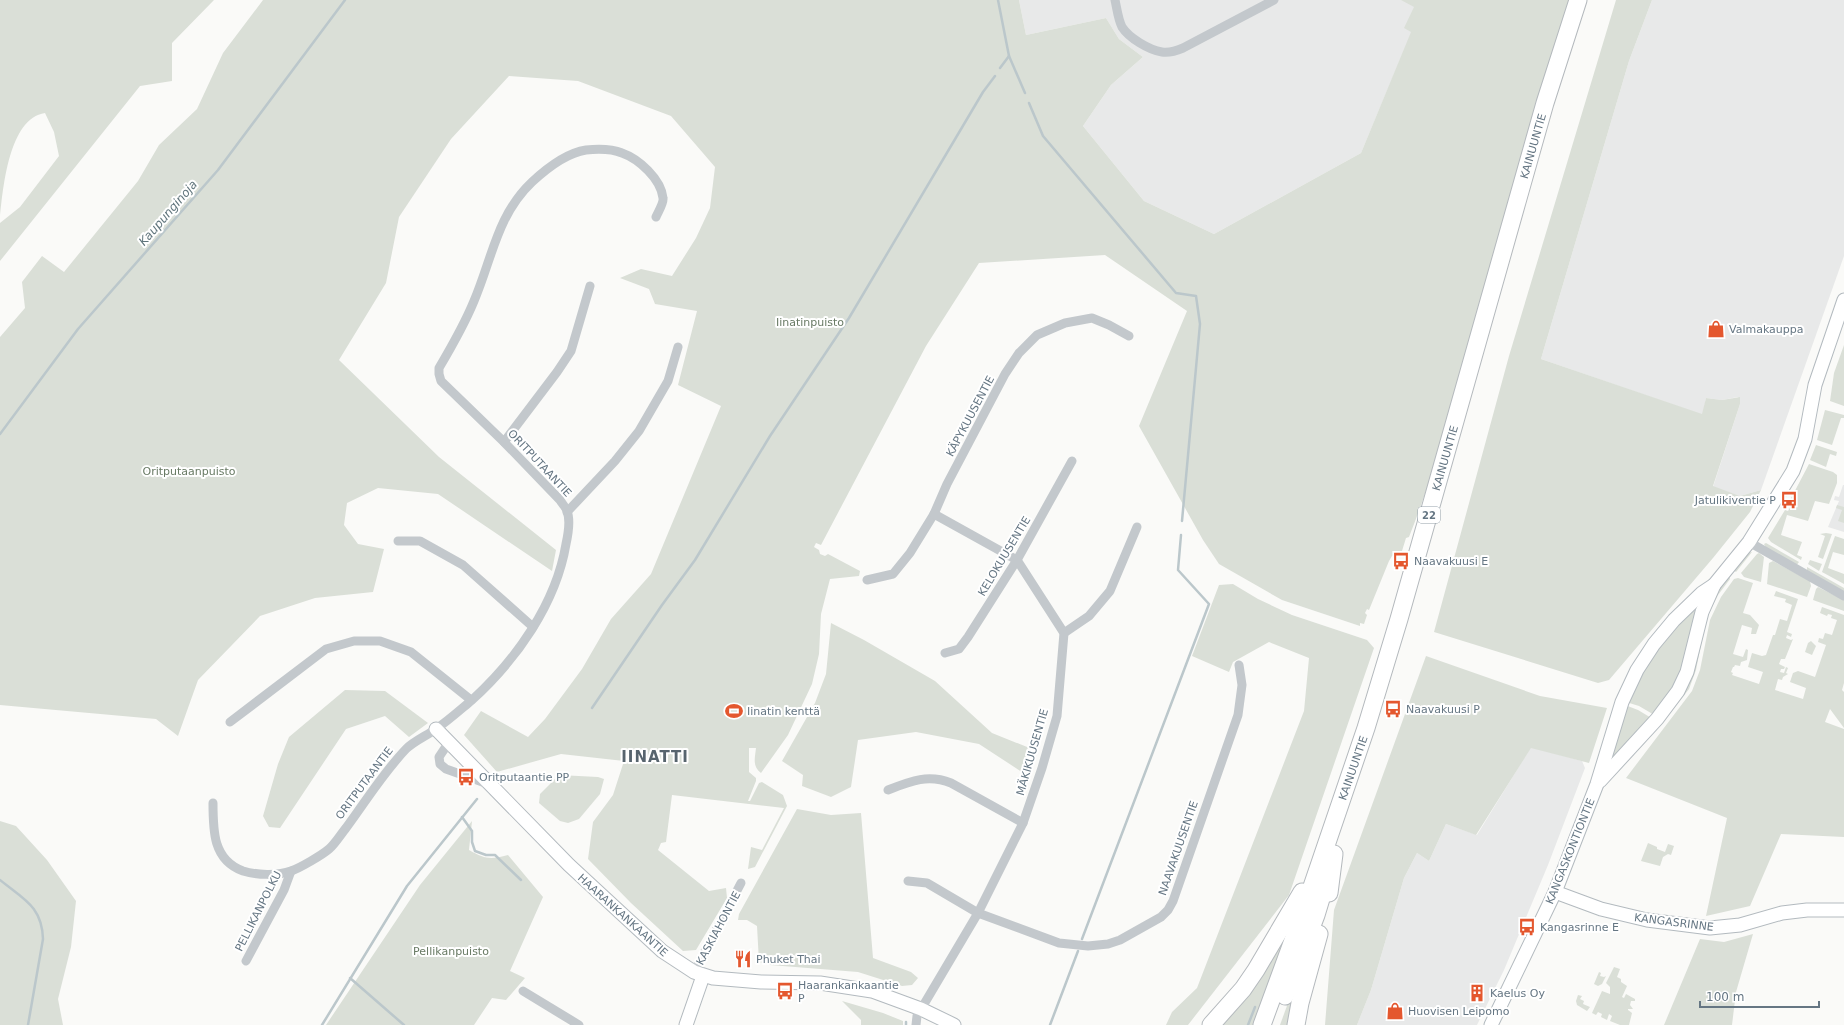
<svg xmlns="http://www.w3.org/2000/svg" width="1844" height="1025" font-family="'DejaVu Sans',sans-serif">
	<rect width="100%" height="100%" fill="#fafaf8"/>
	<!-- built -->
	<g fill="#e8e9e9">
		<polygon points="1019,0 1425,0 1361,153 1214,234 1144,201 1083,126 1111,85 1143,57 1119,39 1106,18 1026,35"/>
		<polygon points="1652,0 1844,0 1844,256 1761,490 1740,496 1713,487 1740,404 1738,397 1722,400 1706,398 1703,415 1541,359 1629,61"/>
		<polygon points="1843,485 1844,485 1844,532 1828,527 1839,501 1834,500 1835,496 1839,497"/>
		<polygon points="1531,747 1582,761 1585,768 1548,865 1504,970 1477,1025 1357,1025 1371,990 1404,878 1417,853 1429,861 1446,824 1477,835"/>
	</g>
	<!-- green -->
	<g fill="#dadfd7">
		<path d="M 0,0 L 214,0 L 172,43 L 172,81 L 140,86 L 0,261 L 0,223 L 20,207 L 59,156 L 54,132 L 45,113 C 9,118 3,188 0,217 Z"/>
		<path d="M 263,0 L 1019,0 L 1026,35 L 1106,18 L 1119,39 L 1143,57 L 1111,85 L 1083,126 L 1144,201 L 1214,234 L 1361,153 L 1411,32 L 1404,28 L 1414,7 L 1401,0 L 1570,0 C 1546,75 1523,150 1501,226 C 1472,330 1449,436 1409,537 L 1406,538 L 1402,551 L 1392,556 L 1389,561 L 1369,610 L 1367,609 L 1365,613 L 1367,615 L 1364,624 L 1360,623 L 1360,626 L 1282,600 L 1219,564 L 1203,540 L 1139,426 L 1187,311 L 1105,255 L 979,263 L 926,346 L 821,545 L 816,543 L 814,547 L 819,550 L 820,554 L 825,556 L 828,554 L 860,571 L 859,576 L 830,579 L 821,614 L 819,654 L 812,684 L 788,735 L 761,773 C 752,766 755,758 756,748 L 749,748 L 749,772 L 756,778 L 756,781 L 748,801 L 750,801 L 759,783 L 762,782 L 783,795 L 787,806 L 755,867 L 748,869 L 751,847 L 762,850 L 784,808 L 672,795 L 666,842 L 661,843 L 658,850 L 709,891 L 726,888 L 727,898 L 696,950 L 683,951 L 631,903 L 588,859 L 593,822 L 613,795 L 624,761 L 561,754 L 497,772 L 464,735 L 481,711 L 528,737 L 545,719 L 582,669 L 611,619 L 651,574 L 721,406 L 678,385 L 697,311 L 655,304 L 649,289 L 620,278 L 641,269 L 672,276 L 696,238 L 710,208 L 715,167 L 671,116 L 578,81 L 509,76 L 451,139 L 399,217 L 386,283 L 339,360 L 439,457 L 556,550 L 552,571 L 438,494 L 378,488 L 347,503 L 344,525 L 358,544 L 384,549 L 373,592 L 315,598 L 260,616 L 198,680 L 178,736 L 156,719 L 0,705 L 0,337 L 25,308 L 22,282 L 42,256 L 64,272 L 138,181 L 159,145 L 197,109 L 223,53 Z"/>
		<polygon points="1616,0 1652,0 1629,61 1541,359 1702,414 1706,398 1722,400 1740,397 1740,404 1713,486 1740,496 1761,490 1750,512 1713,558 1609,680 1598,683 1434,632 1509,356"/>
		<polygon points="1844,345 1844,406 1830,401 1834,373"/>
		<polygon points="1825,410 1844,415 1844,418 1841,418 1832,445 1817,440"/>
		<polygon points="1816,445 1837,452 1836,456 1830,454 1826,467 1810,460"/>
		<polygon points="1809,464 1833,472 1837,475 1837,483 1829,504 1815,501 1808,521 1787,515 1781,535 1802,542 1797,555 1802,557 1801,560 1771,542 1768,538 1785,510 1788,511 1791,506 1788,504"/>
		<polygon points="1837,505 1844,507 1844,523 1838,521 1842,510 1836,508"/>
		<polygon points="1826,533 1832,534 1823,559 1818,557 1825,536 1820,534"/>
		<polygon points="1835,536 1844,539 1844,555 1833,552 1828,568 1844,574 1844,584 1822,572"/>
		<polygon points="1766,543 1799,562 1796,566 1766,548 1764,544"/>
		<polygon points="1752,552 1736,572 1733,570 1747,553"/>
		<polygon points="1759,553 1764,557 1761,582 1744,577 1741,573 1757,554"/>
		<polygon points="1810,560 1822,564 1819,571 1808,564"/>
		<polygon points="1773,561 1810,581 1811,586 1807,597 1767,584 1769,563"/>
		<polygon points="1807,567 1844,588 1844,592 1807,572"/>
		<polygon points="1729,575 1730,579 1718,595 1706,619 1696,670 1689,689 1664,721 1711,599"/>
		<polygon points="1738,578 1753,583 1743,613 1750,615 1759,625 1756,634 1751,634 1752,628 1742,625 1733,654 1743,657 1746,649 1748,650 1747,660 1741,662 1740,666 1735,665 1734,667 1733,667 1731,672 1733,673 1732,675 1759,684 1763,672 1748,667 1752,653 1762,656 1766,655 1773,635 1775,635 1780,619 1787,621 1792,605 1785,602 1786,599 1774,596 1776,591 1798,599 1787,632 1792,634 1791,637 1787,635 1786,638 1791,640 1793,639 1785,659 1781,659 1779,664 1785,667 1784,669 1781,669 1780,672 1784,673 1786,667 1788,668 1786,673 1788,674 1783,677 1782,680 1778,679 1775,690 1803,699 1806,688 1790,682 1793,673 1798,671 1815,677 1826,645 1818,642 1819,638 1823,639 1825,633 1832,635 1837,620 1831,618 1832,615 1828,614 1827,616 1820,613 1822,607 1844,615 1844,683 1842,690 1844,692 1844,728 1830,709 1825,722 1844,729 1844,837 1781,834 1750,906 1706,916 1727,818 1626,778 1692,691 1700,670 1710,620 1721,597 1734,579"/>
		<polygon points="1233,584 1258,599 1292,615 1367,640 1374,648 1289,895 1188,1025 1166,1025 1172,1012 1197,988 1304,711 1309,658 1269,642 1233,662 1229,672 1192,656 1219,585"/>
		<polygon points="1818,587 1844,600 1844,611 1813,600 1816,589"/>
		<polygon points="1706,595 1684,672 1656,716 1639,706 1626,702 1656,646"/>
		<polygon points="831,623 864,640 935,681 992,733 1037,751 1025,774 979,744 916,732 858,740 851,787 831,797 802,786 803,775 782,761 815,703 826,674"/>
		<polygon points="1811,641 1816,646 1812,655 1805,652 1808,643"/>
		<polygon points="1426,656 1540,696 1607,708 1589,763 1531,748 1476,835 1446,824 1429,861 1417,853 1404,878 1371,990 1357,1025 1325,1025 1334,910"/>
		<polygon points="345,690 385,691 428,723 409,737 385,716 346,729 280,828 269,827 263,816 278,764 289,737"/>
		<polygon points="1625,705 1638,710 1653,719 1603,775"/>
		<polygon points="559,775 598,777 604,779 600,794 579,819 568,823 560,821 539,803 540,794"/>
		<polygon points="797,809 831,815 861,813 873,958 911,972 918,978 912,985 902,986 858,972 770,965 759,962 757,926 747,920 738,920 739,914"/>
		<polygon points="0,821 16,826 47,860 76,901 71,947 58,999 63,1025 0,1025"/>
		<path d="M 472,821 L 469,850 C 485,859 490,860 508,855 L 543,897 L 510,971 L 525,978 L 506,1000 L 492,998 L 474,1025 L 326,1025 L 420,885 Z"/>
		<polygon points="1648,843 1657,847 1657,849 1665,852 1668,844 1674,846 1671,855 1668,854 1663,857 1660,866 1641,861"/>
		<polygon points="1296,908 1256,1025 1216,1025"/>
		<polygon points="1753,934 1736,992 1732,1025 1664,1025 1700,939 1724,942"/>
		<polygon points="1304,959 1292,1025 1280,1025"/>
		<polygon points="1614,967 1620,969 1617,977 1621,979 1621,982 1627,986 1622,997 1624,998 1626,994 1635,999 1635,1001 1631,1001 1630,1005 1633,1009 1628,1009 1628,1010 1632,1013 1629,1025 1620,1025 1610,1021 1612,1016 1609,1014 1607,1020 1601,1017 1602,1014 1598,1012 1596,1015 1592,1013 1602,991 1610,994 1610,987 1606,983"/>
		<polygon points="1599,972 1601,973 1600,976 1604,977 1606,976 1602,984 1598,986 1594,984"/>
		<polygon points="1578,995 1582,996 1580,999 1584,1001 1583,1004 1590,1007 1587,1011 1577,1005 1576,1001"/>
		<polygon points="842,1001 883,1013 903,1021 903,1025 861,1025 861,1020"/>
	</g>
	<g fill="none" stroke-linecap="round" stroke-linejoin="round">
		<!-- stream -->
		<g stroke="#bbc7cb" stroke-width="2.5">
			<polyline points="998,0 1009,56 1000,68"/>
			<polyline points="1009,56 1025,93"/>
			<polyline points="1029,103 1043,136 1176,293 1196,296 1200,324 1182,521"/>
			<polyline points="0,434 78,329 218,170 345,0"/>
			<polyline points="592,708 662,605 695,560 770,436 849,318 983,92 995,76"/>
			<polyline points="462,817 472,831 472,842 475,851 486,855 495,855 521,880"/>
			<path d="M 0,880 C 23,899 42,906 43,939 L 28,1025"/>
			<polyline points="1082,939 1209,604 1178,570 1181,535"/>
			<polyline points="350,978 404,1025"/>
			<polyline points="322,1025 407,886 477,799"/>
			<polyline points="906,1025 906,1022"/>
			<polyline points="1050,1025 1078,951"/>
			<polyline points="1248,1025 1255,1007"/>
		</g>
		<!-- secondary casing -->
		<g stroke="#b3babf" stroke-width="15">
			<g id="secondary">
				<polyline points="436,729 569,865 662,951 694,972 713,978 761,982 820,983 872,991 921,1009 954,1025"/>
				<polyline points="1600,781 1657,719 1678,691 1687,672 1702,612 1714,585"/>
				<polyline points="1555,892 1601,909 1647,920 1710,928 1740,925 1782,913 1807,910 1844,910"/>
				<polyline points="686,1025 703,976"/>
				<polyline points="1491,1025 1555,892 1597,784 1622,702 1637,670 1654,644 1674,620 1702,593 1714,585 1749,542 1793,471 1805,439 1815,385 1844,300"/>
			</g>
		</g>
		<!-- highway casing -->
		<g stroke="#b4b9bd" stroke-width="19">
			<g id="highway">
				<polyline points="1329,893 1334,854"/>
				<polyline points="1285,996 1316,915 1326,882"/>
				<polyline points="1211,1025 1243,989 1256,970 1302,892"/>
				<polyline points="1262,1025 1303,913 1366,728 1399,619 1545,103 1578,0"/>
				<polyline points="1296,1025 1300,1003 1319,934"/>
			</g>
		</g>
		<!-- street -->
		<g stroke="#c3c8cc" stroke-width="9">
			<path d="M 1115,0 C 1117,9 1118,19 1122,27 C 1129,38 1149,50 1162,52 C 1169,53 1176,51 1183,48 L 1274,0"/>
			<polyline points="504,442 557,372 571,351 590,286"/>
			<polyline points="567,512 615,461 639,431 668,381 678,347"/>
			<polyline points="398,541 420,541 463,565 533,627"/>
			<polyline points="1749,542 1844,596"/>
			<polyline points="867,580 893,574 910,553 934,514 947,484 1005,374 1019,353 1037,335 1065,323 1092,318 1109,325 1129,336"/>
			<polyline points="1064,633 1089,616 1110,591 1137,527"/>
			<polyline points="945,653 959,649 968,637 1017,560 1072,461"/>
			<polyline points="230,722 326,649 354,641 380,641 411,652 471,700"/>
			<polyline points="453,747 445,748 439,757 440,764 446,769 488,784"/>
			<path d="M 888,790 C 911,781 928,774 951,783 L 1023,823"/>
			<path d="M 213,803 C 213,831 213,860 243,871 C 256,875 278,876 291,871 C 300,868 322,855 329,849 C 335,844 341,834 346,828 C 366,801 383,773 406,749 C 414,741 426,736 436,729 C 449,720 460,710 472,700 C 516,660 556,604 566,544 C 568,535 571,521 567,511 C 566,507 562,504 560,500 L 504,442 L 441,381 L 439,374 L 439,368 C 452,346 465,323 474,301 C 492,259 497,215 532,182 C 546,169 566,153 586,150 C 596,149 612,149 622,153 C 639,159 661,179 663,198 C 664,203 658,212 656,217"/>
			<polyline points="908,881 927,883 978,913 1059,943 1088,946 1108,944 1120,940 1161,917 1168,910 1173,901 1238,715 1242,685 1239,665"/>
			<polyline points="246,961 284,890 291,871"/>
			<polyline points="694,972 741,883"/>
			<polyline points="523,991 579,1025"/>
			<polyline points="916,1025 917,1016 978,913 1023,823 1042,768 1057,716 1064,633 1017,560 934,514"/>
		</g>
		<!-- secondary -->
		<use href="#secondary" stroke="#fff" stroke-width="13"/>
		<!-- highway -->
		<use href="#highway" stroke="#fff" stroke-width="17"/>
	</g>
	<!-- icons -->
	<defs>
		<g id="shop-bare" transform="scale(1.38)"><path d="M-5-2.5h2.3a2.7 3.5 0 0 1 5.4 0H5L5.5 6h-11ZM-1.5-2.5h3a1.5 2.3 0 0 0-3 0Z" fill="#e4572e" stroke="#fff" stroke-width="2.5" paint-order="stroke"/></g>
		<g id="bus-bare" transform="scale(1.38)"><path d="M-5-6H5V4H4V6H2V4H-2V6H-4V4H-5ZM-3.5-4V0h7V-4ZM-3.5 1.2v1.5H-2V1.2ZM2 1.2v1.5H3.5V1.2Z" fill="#e4572e" stroke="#fff" stroke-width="2.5" paint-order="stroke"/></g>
		<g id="stadium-bare" transform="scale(1.38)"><path d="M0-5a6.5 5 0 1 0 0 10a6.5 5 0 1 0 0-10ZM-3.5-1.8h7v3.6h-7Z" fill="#e4572e" stroke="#fff" stroke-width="2.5" paint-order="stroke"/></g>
		<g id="restaurant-bare" transform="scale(1.38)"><path d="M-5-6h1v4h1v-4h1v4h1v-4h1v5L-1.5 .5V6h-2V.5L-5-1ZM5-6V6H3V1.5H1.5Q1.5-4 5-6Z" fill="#e4572e" stroke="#fff" stroke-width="2.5" paint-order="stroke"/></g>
		<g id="building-bare" transform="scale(1.38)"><path d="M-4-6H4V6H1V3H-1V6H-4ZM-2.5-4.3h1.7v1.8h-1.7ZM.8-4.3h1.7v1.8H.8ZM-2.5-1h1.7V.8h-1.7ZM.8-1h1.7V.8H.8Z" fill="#e4572e" stroke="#fff" stroke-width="2.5" paint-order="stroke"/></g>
	</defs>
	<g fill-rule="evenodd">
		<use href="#shop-bare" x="1716" y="329"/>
		<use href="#bus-bare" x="1789" y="500"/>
		<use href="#bus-bare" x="1401" y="561"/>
		<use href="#bus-bare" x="1393" y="709"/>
		<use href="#stadium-bare" x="734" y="711"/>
		<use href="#bus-bare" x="466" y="777"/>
		<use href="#bus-bare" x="1527" y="927"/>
		<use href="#restaurant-bare" x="743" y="959"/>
		<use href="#bus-bare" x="785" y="991"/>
		<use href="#building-bare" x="1477" y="993"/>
		<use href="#shop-bare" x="1395" y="1011"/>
	</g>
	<g text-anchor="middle" stroke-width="4" stroke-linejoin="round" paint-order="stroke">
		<!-- shield labels -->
		<rect fill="#fff" stroke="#939fa8" stroke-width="1" x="1418" y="507" width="22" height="16" rx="3"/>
		<g font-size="10" font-weight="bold" fill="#657683">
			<text x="1429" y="519">22</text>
		</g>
		<!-- street labels -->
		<g font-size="11" fill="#657683" stroke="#fff">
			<text transform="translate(1533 146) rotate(-74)" y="4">KAINUUNTIE</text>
			<text transform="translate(970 416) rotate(-62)" y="4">KÄPYKUUSENTIE</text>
			<text transform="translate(1445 458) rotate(-74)" y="4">KAINUUNTIE</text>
			<text transform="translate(540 463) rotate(47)" y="4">ORITPUTAANTIE</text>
			<text transform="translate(1004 556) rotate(-59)" y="4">KELOKUUSENTIE</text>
			<text transform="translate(1032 752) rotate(-74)" y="4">MÄKIKUUSENTIE</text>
			<text transform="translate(1353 768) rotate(-71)" y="4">KAINUUNTIE</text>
			<text transform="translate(364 783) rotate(-53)" y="4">ORITPUTAANTIE</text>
			<text transform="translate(1178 848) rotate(-71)" y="4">NAAVAKUUSENTIE</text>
			<text transform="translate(1570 851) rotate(-68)" y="4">KANGASKONTIONTIE</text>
			<text transform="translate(258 911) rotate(-63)" y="4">PELLIKANPOLKU</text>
			<text transform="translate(623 915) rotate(42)" y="4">HAARANKANKAANTIE</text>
			<text transform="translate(1674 922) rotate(7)" y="4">KANGASRINNE</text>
			<text transform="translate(718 928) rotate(-62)" y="4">KASKIAHONTIE</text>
		</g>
		<!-- park labels -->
		<g font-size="11" fill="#687a64" stroke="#fff">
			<text x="810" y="326">Iinatinpuisto</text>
			<text x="189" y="475">Oritputaanpuisto</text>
			<text x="451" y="955">Pellikanpuisto</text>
		</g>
		<!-- poi labels -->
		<g font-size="11" fill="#657683" stroke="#fff" text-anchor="start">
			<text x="1729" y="333">Valmakauppa</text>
			<text x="1776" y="504" text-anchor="end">Jatulikiventie P</text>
			<text x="1414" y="565">Naavakuusi E</text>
			<text x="1406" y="713">Naavakuusi P</text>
			<text x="747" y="715">Iinatin kenttä</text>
			<text x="479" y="781">Oritputaantie PP</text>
			<text x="1540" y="931">Kangasrinne E</text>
			<text x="756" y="963">Phuket Thai</text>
			<text x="798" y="989">Haarankankaantie<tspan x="798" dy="13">P</tspan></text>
			<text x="1490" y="997">Kaelus Oy</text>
			<text x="1408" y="1015">Huovisen Leipomo</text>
		</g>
		<!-- water labels -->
		<g font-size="12" font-style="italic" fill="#60757c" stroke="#fff">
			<text transform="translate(168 213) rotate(-49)" y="4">Kaupunginoja</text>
		</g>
		<!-- district labels -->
		<g font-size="15" font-weight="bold" letter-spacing="1" fill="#57646e" stroke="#fff">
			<text x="655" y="762">IINATTI</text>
		</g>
	</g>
	<!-- scale -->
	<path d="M1700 1001v6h119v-6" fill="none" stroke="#657683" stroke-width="2"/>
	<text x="1706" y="1001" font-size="12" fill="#657683" stroke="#ffffff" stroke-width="3" paint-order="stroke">100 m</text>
</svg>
